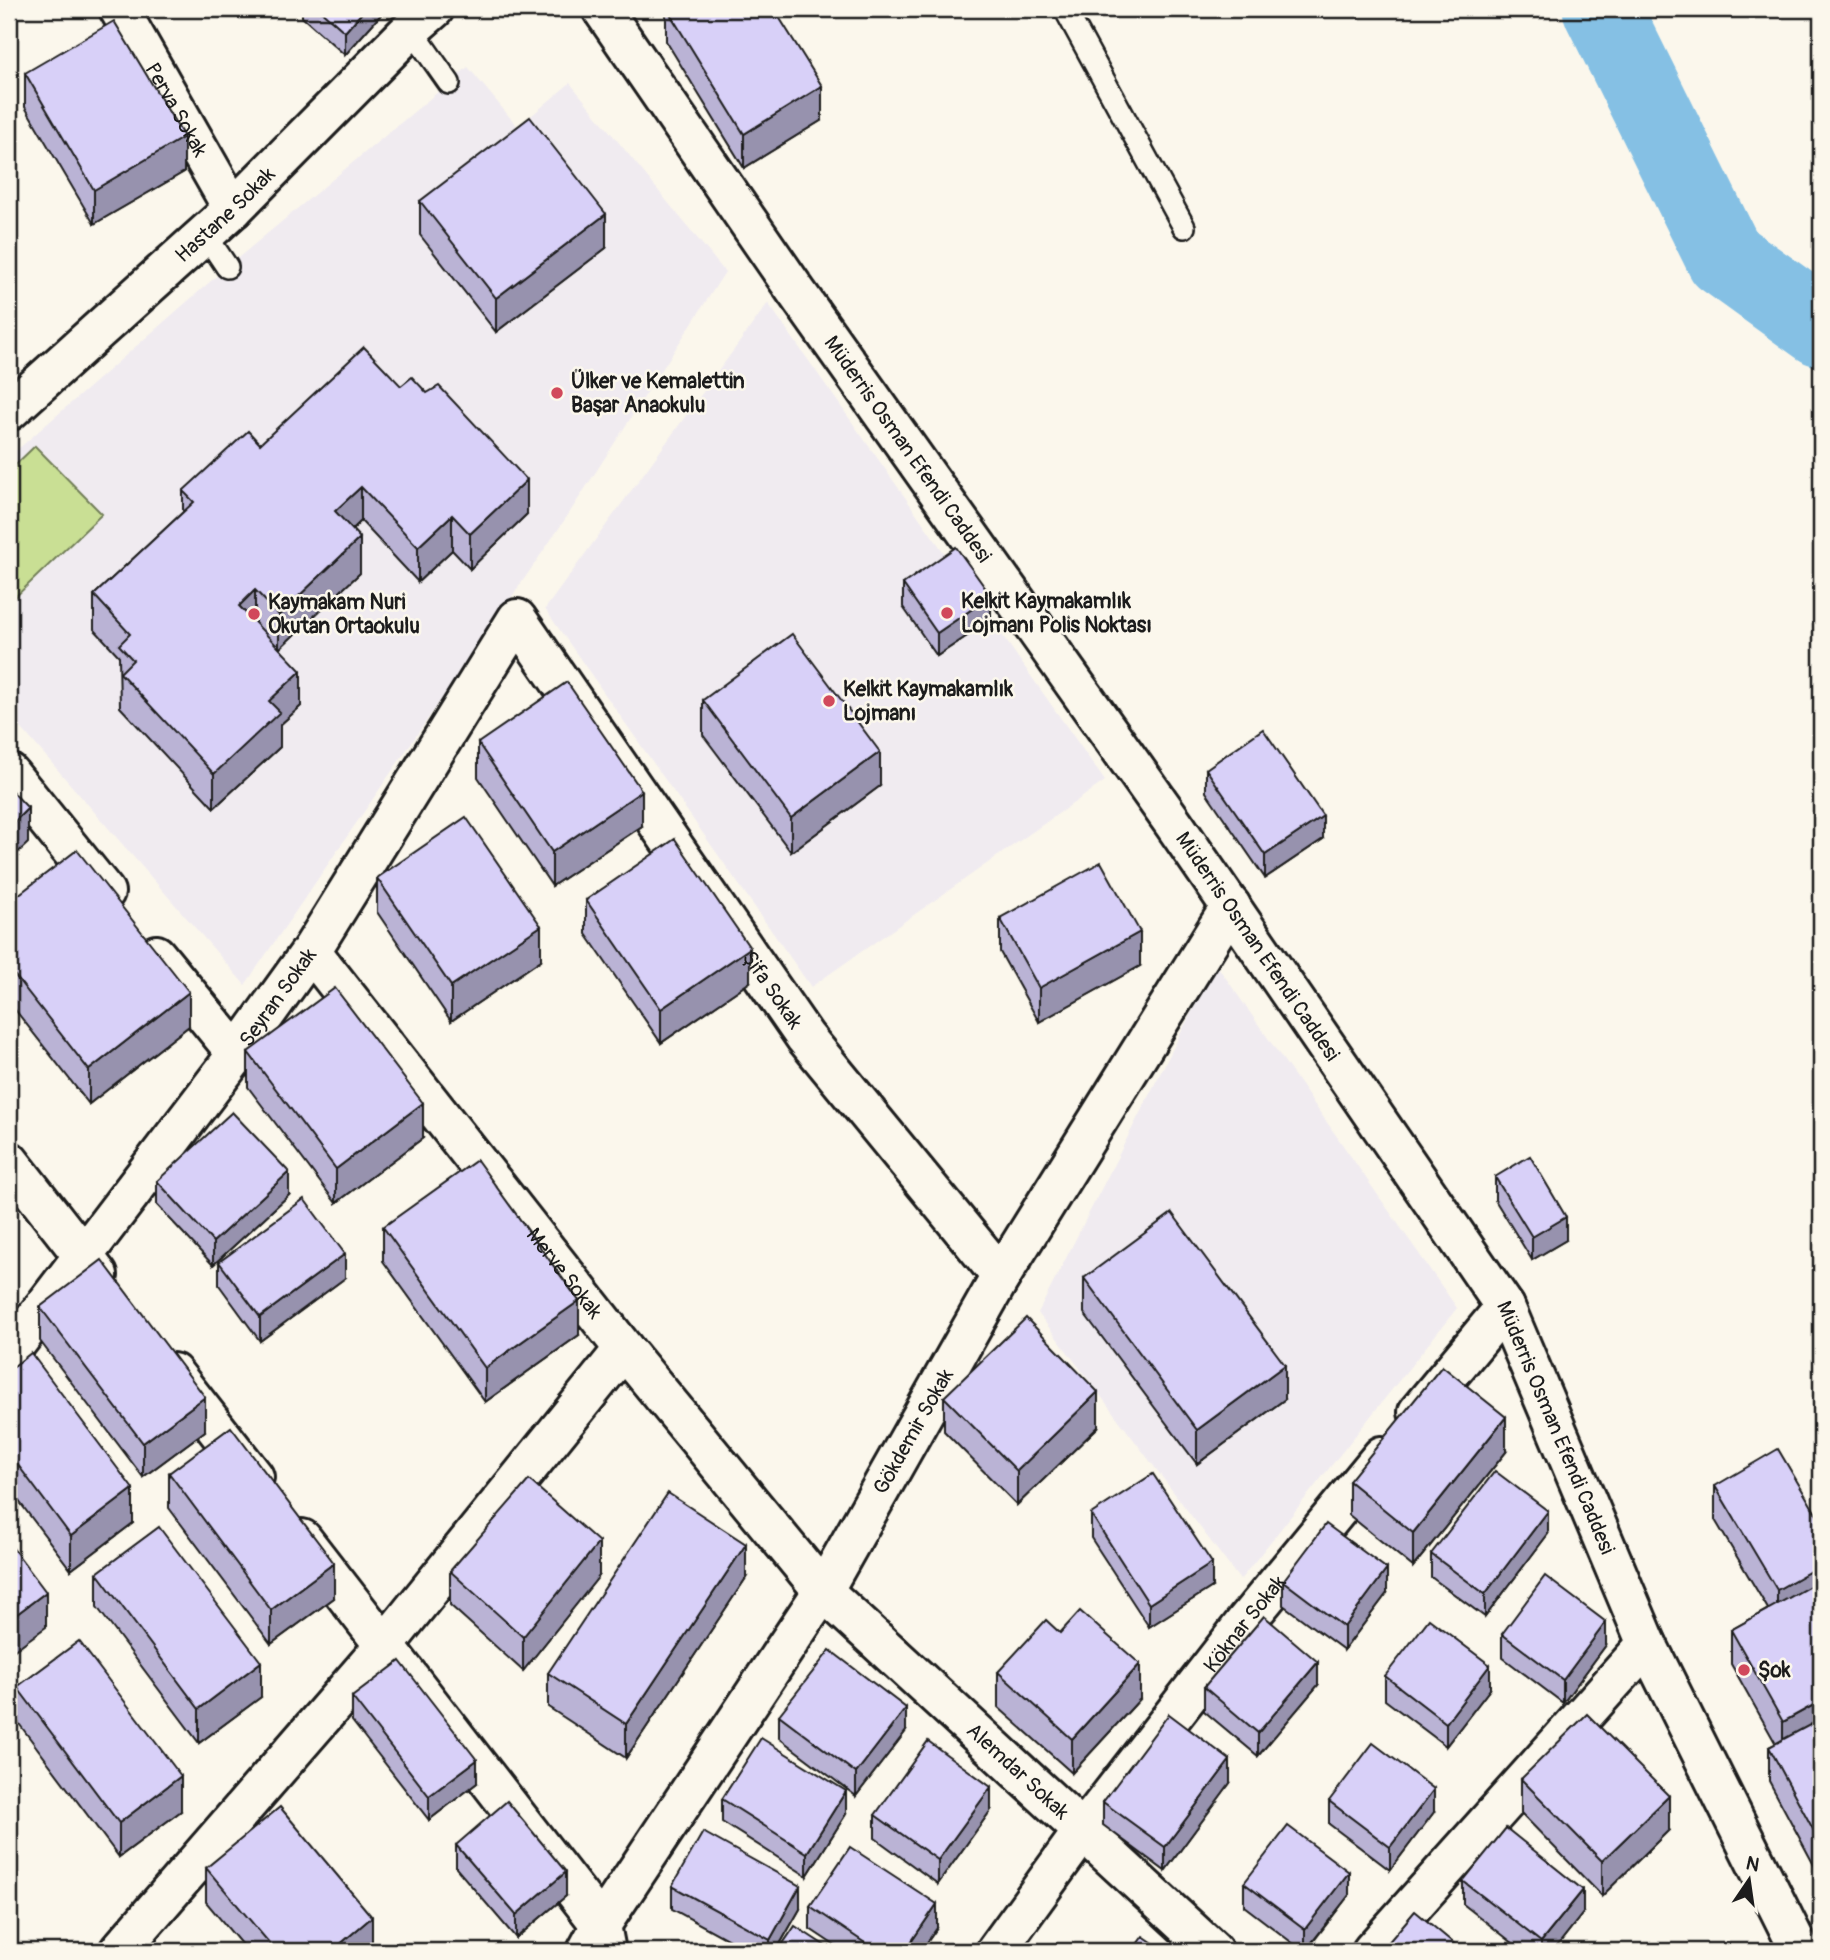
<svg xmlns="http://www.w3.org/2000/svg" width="1830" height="1960" font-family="Pangolin,sans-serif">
	<rect width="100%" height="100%" fill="#fbf7ec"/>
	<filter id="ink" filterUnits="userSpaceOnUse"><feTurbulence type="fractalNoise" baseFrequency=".0143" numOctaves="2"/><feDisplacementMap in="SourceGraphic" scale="14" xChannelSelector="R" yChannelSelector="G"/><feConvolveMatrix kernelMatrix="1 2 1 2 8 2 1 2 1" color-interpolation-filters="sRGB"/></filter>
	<g filter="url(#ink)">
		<!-- built -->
		<g fill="#f0ebf0">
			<polygon points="468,67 518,127 570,83 725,272 568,515 245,985 9,714 9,457 227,267"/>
			<polygon points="768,303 1105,781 811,987 545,609"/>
			<polygon points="1216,964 1457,1308 1240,1580 1038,1313"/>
		</g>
		<!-- green -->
		<polygon fill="#c9df94" stroke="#727e58" stroke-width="2" points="35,446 102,514 9,603 9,471"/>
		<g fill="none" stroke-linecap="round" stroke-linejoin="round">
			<!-- river -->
			<polyline stroke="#85c0e4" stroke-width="79" points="1602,9 1725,258 1821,327"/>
			<!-- lane casing -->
			<g stroke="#1c1c1c" stroke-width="26">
				<g id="lane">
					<polyline points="1065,9 1184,227"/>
					<polyline points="411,29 449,83"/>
					<polyline points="205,234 227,267"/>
				</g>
			</g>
			<!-- street casing -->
			<g stroke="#1c1c1c" stroke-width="44">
				<g id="street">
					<path id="s1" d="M 119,9 L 233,209"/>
					<path id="s2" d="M 9,411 L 233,209 L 411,29 L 434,9"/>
					<polyline points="9,773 105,892"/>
					<path id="s3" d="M 311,951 L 624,1349 L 823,1591 L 1213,1951"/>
					<polyline points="156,955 237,1054"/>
					<polyline points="9,1161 98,1275"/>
					<path id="s4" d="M 9,1353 L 237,1054 L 311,951 L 517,619 L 805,1037 L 1001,1276"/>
					<polyline points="173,1373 254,1477"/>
					<polyline points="1418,1412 1505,1307"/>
					<polyline points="302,1539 601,1925 605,1946"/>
					<polyline points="119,1951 385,1645 624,1349"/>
					<path id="s5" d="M 587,1951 L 601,1925 L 823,1591 L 1001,1276 L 1231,906"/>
					<path id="s6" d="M 996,1951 L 1083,1831 L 1247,1620 L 1382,1456"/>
					<polyline points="1372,1951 1647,1644"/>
				</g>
			</g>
			<!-- secondary casing -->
			<g stroke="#1c1c1c" stroke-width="44">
				<g id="secondary">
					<path id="s7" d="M 602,9 L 795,290 L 1174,824 L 1505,1307 L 1647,1644 L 1800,1951"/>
				</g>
			</g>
			<!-- lane -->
			<use href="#lane" stroke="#fbf7ec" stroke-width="21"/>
			<!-- street -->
			<use href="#street" stroke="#fbf7ec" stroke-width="38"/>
			<!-- secondary -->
			<use href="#secondary" stroke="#fbf7ec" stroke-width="38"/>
		</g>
		<!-- wall -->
		<g fill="#bab3d5" stroke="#1c1c1c" stroke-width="2">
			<polygon points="302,9 386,9 345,55 302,17"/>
			<polygon points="666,9 774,9 822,120 744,168 666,41"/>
			<polygon points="25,73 184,172 94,224 25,107"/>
			<polygon points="420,201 606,248 496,332 420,235"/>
			<polygon points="401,386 527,514 470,569 452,550 418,582 361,521 352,530 360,573 279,649 301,706 280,725 280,747 214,808 120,707 119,656 94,629 94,595 183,512 183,491 260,444"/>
			<polygon points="903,584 991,620 937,656 903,607"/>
			<polygon points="703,700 880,786 791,852 703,735"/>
			<polygon points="478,743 642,826 552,886 478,777"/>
			<polygon points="1206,769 1323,839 1265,878 1206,792"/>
			<polygon points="377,878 541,960 451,1021 377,912"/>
			<polygon points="586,900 750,982 661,1043 586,934"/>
			<polygon points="9,902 189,1026 89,1104 9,1002"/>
			<polygon points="1000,918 1140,966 1039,1022 1000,952"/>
			<polygon points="248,1052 423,1138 336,1203 248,1087"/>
			<polygon points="1495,1177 1566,1240 1532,1260 1495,1200"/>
			<polygon points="157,1181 289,1195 213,1265 157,1205"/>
			<polygon points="383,1227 579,1335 485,1402 383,1261"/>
			<polygon points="219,1262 345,1278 260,1341 219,1285"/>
			<polygon points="1084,1278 1285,1399 1197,1464 1084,1313"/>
			<polygon points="40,1307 205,1431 143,1477 40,1341"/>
			<polygon points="9,1370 133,1523 71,1570 9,1488"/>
			<polygon points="944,1397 1098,1427 1017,1505 944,1431"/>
			<polygon points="1506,1452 1413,1567 1349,1515 1349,1481"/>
			<polygon points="169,1473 334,1598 271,1644 169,1508"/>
			<polygon points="1715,1486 1821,1522 1821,1878 1769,1781 1769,1747 1776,1744 1731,1664 1731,1630 1768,1609 1715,1520"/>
			<polygon points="1091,1514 1212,1587 1149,1627 1091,1538"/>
			<polygon points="1548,1534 1485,1617 1431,1577 1431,1554"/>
			<polygon points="450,1571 599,1576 523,1671 450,1605"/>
			<polygon points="97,1573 261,1697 199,1743 97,1607"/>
			<polygon points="746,1578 626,1758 548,1707 548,1673"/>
			<polygon points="1283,1581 1387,1593 1344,1650 1283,1605"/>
			<polygon points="1060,1633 1140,1699 1072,1773 998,1707 998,1672"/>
			<polygon points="1502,1634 1606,1645 1563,1703 1502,1657"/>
			<polygon points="1385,1676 1490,1689 1446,1746 1385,1700"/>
			<polygon points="1318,1685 1258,1756 1204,1711 1204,1687"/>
			<polygon points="17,1687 181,1811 119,1857 17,1721"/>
			<polygon points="352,1697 477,1783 429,1820 352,1721"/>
			<polygon points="779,1715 906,1731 856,1796 779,1738"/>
			<polygon points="1521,1779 1669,1830 1602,1896 1521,1813"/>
			<polygon points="1230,1783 1165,1871 1103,1825 1103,1802"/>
			<polygon points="722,1799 846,1814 807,1876 722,1822"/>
			<polygon points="1329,1801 1434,1812 1390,1870 1329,1824"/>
			<polygon points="991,1810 938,1884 875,1838 875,1815"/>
			<polygon points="456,1845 566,1896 516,1938 456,1868"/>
			<polygon points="206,1868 372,1951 247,1951 206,1902"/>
			<polygon points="1463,1881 1583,1913 1553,1951 1523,1951 1463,1904"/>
			<polygon points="1244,1883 1349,1895 1306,1951 1303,1951 1244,1906"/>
			<polygon points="672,1886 800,1909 776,1951 749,1951 672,1909"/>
			<polygon points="810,1906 937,1928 921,1951 843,1951 810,1929"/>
		</g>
		<!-- shaded-wall -->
		<g fill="#9792ae" stroke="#1c1c1c" stroke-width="2">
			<polygon points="365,9 386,9 345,55 345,32"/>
			<polygon points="822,86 822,120 744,168 744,134"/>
			<polygon points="184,137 184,172 94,224 94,190"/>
			<polygon points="606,214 606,248 496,332 496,298"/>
			<polygon points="527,480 527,514 470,569 470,534"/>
			<polygon points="361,487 361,521 335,546 335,511"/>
			<polygon points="452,515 452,550 418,582 418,547"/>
			<polygon points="360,538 360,573 279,649 279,615"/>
			<polygon points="255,590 255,624 239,606"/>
			<polygon points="991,596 991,620 937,656 937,633"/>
			<polygon points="301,671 301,706 280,725 280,747 214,808 214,774 269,701"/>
			<polygon points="880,752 880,786 791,852 791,818"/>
			<polygon points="642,791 642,826 552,886 552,852"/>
			<polygon points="28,808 28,843 9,861 9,827"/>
			<polygon points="1323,816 1323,839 1265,878 1265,855"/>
			<polygon points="541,926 541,960 451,1021 451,986"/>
			<polygon points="1140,932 1140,966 1039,1022 1039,988"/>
			<polygon points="750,948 750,982 661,1043 661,1009"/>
			<polygon points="189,992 189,1026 89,1104 89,1070"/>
			<polygon points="423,1103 423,1138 336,1203 336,1169"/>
			<polygon points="289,1172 289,1195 213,1265 213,1242"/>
			<polygon points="1566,1217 1566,1240 1532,1260 1532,1237"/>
			<polygon points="345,1254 345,1278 260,1341 260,1317"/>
			<polygon points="579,1301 579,1335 485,1402 485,1368"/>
			<polygon points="1285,1365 1285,1399 1197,1464 1197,1430"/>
			<polygon points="1098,1392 1098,1427 1017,1505 1017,1471"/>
			<polygon points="205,1397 205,1431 143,1477 143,1443"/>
			<polygon points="1506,1417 1506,1452 1413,1567 1413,1533"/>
			<polygon points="133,1489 133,1523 71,1570 71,1536"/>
			<polygon points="1548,1511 1548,1534 1485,1617 1485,1594"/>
			<polygon points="599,1542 599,1576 523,1671 523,1637"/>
			<polygon points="746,1544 746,1578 626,1758 626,1724"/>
			<polygon points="334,1563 334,1598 271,1644 271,1610"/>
			<polygon points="1212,1563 1212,1587 1149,1627 1149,1604"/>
			<polygon points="1821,1565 1821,1599 1777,1625 1777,1590"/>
			<polygon points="1387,1569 1387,1593 1344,1650 1344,1627"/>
			<polygon points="46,1592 46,1627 9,1654 9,1620"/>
			<polygon points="1606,1622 1606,1645 1563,1703 1563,1680"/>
			<polygon points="261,1662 261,1697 199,1743 199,1709"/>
			<polygon points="1318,1662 1318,1685 1258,1756 1258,1733"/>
			<polygon points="1140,1664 1140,1699 1072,1773 1072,1739"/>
			<polygon points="1490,1665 1490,1689 1446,1746 1446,1723"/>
			<polygon points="1821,1701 1821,1735 1783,1756 1783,1722"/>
			<polygon points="906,1708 906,1731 856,1796 856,1773"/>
			<polygon points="477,1760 477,1783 429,1820 429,1796"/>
			<polygon points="1230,1760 1230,1783 1165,1871 1165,1847"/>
			<polygon points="181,1776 181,1811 119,1857 119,1823"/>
			<polygon points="991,1787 991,1810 938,1884 938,1860"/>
			<polygon points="1434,1789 1434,1812 1390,1870 1390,1847"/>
			<polygon points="846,1791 846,1814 807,1876 807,1853"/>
			<polygon points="1669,1796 1669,1830 1602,1896 1602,1861"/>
			<polygon points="566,1872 566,1896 516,1938 516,1915"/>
			<polygon points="1349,1872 1349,1895 1305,1951 1305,1929"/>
			<polygon points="800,1886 800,1909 776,1951 770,1951 770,1940"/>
			<polygon points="1583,1890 1583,1913 1553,1951 1541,1951 1541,1942"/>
			<polygon points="937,1904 937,1928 921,1951 905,1951"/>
			<polygon points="372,1917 372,1951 332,1951"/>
		</g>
		<!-- building -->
		<g fill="#d8d0f8" stroke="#1c1c1c" stroke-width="2">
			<polygon points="319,9 365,9 345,32"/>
			<polygon points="667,9 774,9 822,86 744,134"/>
			<polygon points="114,21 184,137 94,190 25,73"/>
			<polygon points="530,117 606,214 496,298 420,201"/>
			<polygon points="364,347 401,386 412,377 427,393 439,386 527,480 470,534 452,515 418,547 361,487 335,511 360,538 279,615 255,590 239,606 301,671 269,701 280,712 214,774 120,673 133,660 119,645 130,634 94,595 194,502 183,491 248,431 260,444"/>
			<polygon points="956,547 991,596 937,633 903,584"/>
			<polygon points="792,634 880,752 791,818 703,700"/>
			<polygon points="567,682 642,791 552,852 478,743"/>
			<polygon points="1263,729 1323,816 1265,855 1206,769"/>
			<polygon points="9,788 28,808 9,827"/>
			<polygon points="466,817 541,926 451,986 377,878"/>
			<polygon points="675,839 750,948 661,1009 586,900"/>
			<polygon points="77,850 189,992 89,1070 9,968 9,902"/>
			<polygon points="1101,862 1140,932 1039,988 1000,918"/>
			<polygon points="335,988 423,1103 336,1169 248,1052"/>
			<polygon points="232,1112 289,1172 213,1242 157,1181"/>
			<polygon points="1530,1156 1566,1217 1532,1237 1495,1177"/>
			<polygon points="477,1160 579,1301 485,1368 383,1227"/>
			<polygon points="304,1199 345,1254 260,1317 219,1262"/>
			<polygon points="1172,1213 1285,1365 1197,1430 1084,1278"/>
			<polygon points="102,1260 205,1397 143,1443 40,1307"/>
			<polygon points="1026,1318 1098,1392 1017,1471 944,1397"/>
			<polygon points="31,1353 133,1489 71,1536 9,1453 9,1370"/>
			<polygon points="1442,1366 1506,1417 1413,1533 1349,1481"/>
			<polygon points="231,1427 334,1563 271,1610 169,1473"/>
			<polygon points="1778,1449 1821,1522 1821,1565 1777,1590 1715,1486"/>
			<polygon points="1495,1471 1548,1511 1485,1594 1431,1554"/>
			<polygon points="1153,1474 1212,1563 1149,1604 1091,1514"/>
			<polygon points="529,1480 599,1542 523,1637 450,1571"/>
			<polygon points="668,1493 746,1544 626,1724 548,1673"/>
			<polygon points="1326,1524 1387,1569 1344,1627 1283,1581"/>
			<polygon points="159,1527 261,1662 199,1709 97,1573"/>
			<polygon points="9,1543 46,1592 9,1620"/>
			<polygon points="1545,1576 1606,1622 1563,1680 1502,1634"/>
			<polygon points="1821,1580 1821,1701 1783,1722 1731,1630"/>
			<polygon points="1080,1611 1140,1664 1072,1739 998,1672 1046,1620 1060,1633"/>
			<polygon points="1264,1616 1318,1662 1258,1733 1204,1687"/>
			<polygon points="1429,1619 1490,1665 1446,1723 1385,1676"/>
			<polygon points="79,1641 181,1776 119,1823 17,1687"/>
			<polygon points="830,1650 906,1708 856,1773 779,1715"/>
			<polygon points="400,1661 477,1760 429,1796 352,1697"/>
			<polygon points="1169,1714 1230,1760 1165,1847 1103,1802"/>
			<polygon points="1587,1714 1669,1796 1602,1861 1521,1779"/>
			<polygon points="1821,1719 1821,1844 1769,1747"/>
			<polygon points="761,1738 846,1791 807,1853 722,1799"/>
			<polygon points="928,1741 991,1787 938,1860 875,1815"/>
			<polygon points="1373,1743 1434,1789 1390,1847 1329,1801"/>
			<polygon points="507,1801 566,1872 516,1915 456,1845"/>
			<polygon points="280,1807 372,1917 332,1951 276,1951 206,1868"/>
			<polygon points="1288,1826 1349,1872 1305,1929 1244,1883"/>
			<polygon points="1506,1828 1583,1890 1541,1942 1463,1881"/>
			<polygon points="703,1832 800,1886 770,1940 672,1886"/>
			<polygon points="850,1847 937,1904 905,1951 877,1951 810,1906"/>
			<polygon points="1415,1911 1463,1951 1381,1951"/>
			<polygon points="795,1926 833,1951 778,1951"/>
			<polygon points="1143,1936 1165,1951 1132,1951"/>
			<polygon points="1699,1947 1704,1951 1696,1951"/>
		</g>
	</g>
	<!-- markers -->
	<g fill="#d1495b" stroke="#fbf7ec" stroke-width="2.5">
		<circle cx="557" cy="393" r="7"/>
		<circle cx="947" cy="613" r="7"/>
		<circle cx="254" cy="614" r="7"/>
		<circle cx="829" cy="701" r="7"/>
		<circle cx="1744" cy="1670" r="7"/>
	</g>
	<g text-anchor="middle" stroke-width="5" stroke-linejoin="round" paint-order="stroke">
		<!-- street labels -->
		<g font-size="21" fill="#1c1c1c" stroke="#fbf7ec">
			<text dy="7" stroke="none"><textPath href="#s1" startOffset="116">Perva Sokak</textPath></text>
			<text dy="7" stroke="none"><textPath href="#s2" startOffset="292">Hastane Sokak</textPath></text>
			<text dy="7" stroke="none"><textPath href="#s7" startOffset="536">Müderris Osman Efendi Caddesi</textPath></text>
			<text dy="7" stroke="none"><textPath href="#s7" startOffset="1144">Müderris Osman Efendi Caddesi</textPath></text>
			<text dy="7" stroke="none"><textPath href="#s4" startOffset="1344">Şifa Sokak</textPath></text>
			<text dy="7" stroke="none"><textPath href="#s4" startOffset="446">Seyran Sokak</textPath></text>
			<text dy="7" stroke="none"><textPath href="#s3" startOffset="410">Merve Sokak</textPath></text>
			<text dy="7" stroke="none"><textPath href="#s7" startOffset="1712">Müderris Osman Efendi Caddesi</textPath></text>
			<text dy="7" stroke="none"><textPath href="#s5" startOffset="614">Gökdemir Sokak</textPath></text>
			<text dy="7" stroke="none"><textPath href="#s6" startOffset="411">Köknar Sokak</textPath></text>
			<text dy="7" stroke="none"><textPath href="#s3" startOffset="1085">Alemdar Sokak</textPath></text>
		</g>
		<!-- poi labels -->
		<g font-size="21" font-weight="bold" fill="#1c1c1c" stroke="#fbf7ec" text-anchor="start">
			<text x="571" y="388">Ülker ve Kemalettin<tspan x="571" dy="24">Başar Anaokulu</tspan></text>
			<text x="961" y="608">Kelkit Kaymakamlık<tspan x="961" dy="24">Lojmanı Polis Noktası</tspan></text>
			<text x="268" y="609">Kaymakam Nuri<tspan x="268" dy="24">Okutan Ortaokulu</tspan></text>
			<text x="843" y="696">Kelkit Kaymakamlık<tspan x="843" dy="24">Lojmanı</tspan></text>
			<text x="1758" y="1677">Şok</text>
		</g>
	</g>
	<!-- margin -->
	<rect width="1830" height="1960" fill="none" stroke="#fbf7ec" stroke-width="35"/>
	<rect x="18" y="18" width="1795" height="1925" fill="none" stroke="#1c1c1c" stroke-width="2.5" filter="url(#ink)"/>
	<!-- north arrow -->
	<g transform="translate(1749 1880) rotate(13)" stroke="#fbf7ec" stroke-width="5" paint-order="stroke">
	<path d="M0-5L12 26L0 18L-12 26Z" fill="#1c1c1c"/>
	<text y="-10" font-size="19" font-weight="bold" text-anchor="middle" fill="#1c1c1c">N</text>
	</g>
</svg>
